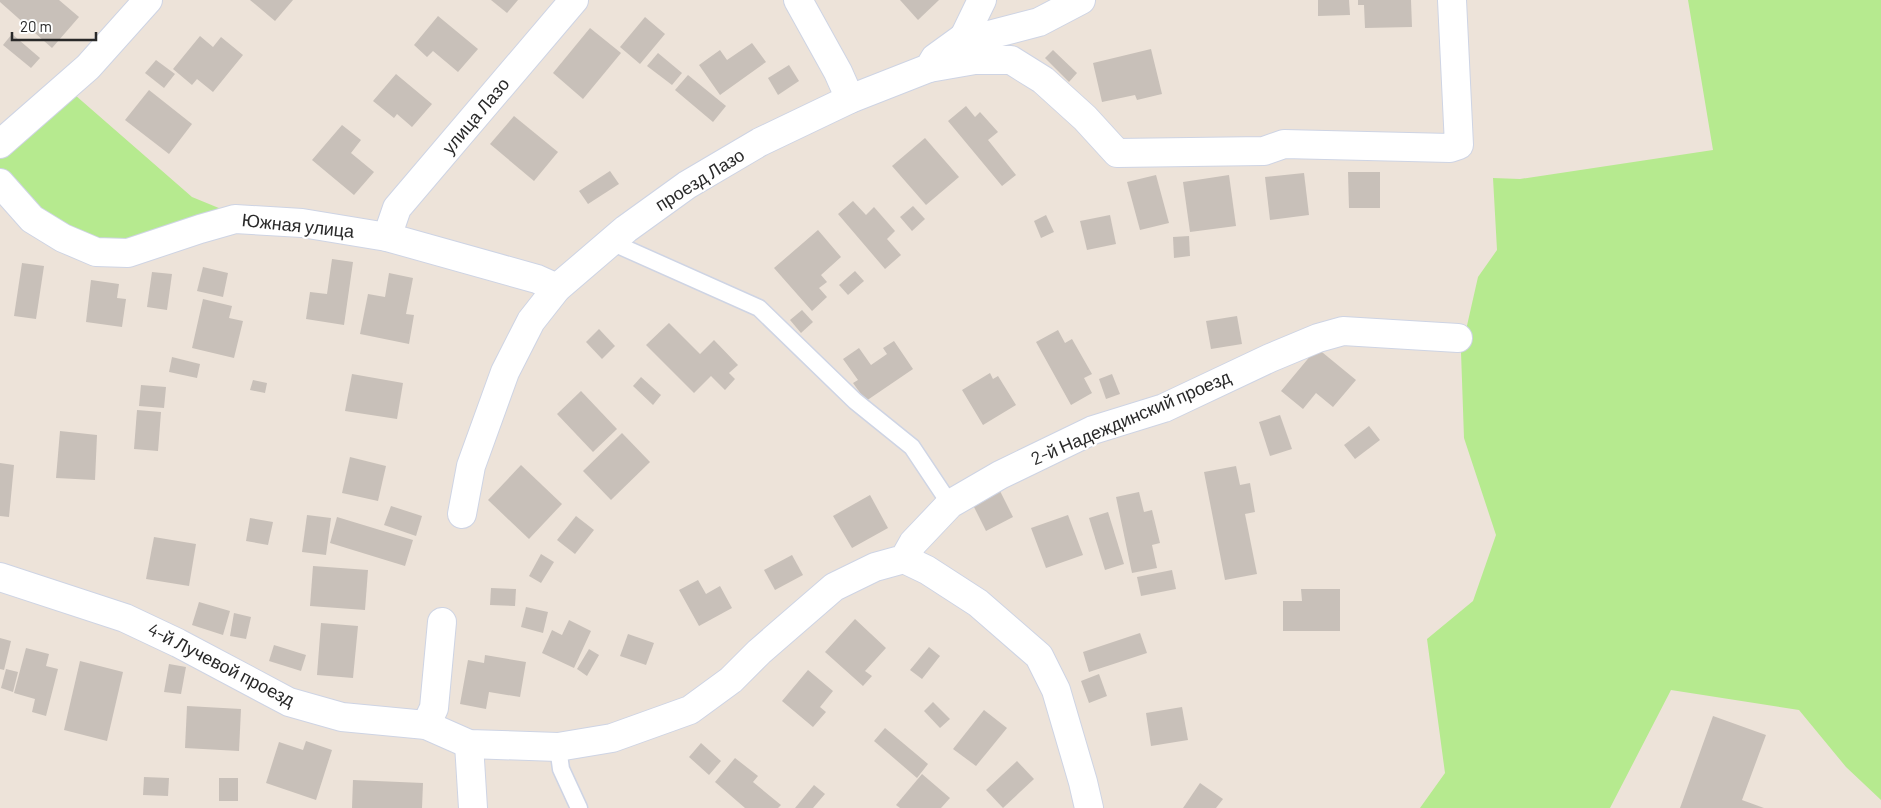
<svg xmlns="http://www.w3.org/2000/svg" width="1881" height="808" font-family="Barlow,sans-serif">
	<rect width="100%" height="100%" fill="#ede3d9"/>
	<!-- green -->
	<g fill="#b6ea8f">
		<polygon points="1688,0 1881,0 1881,800 1846,767 1799,710 1671,690 1610,808 1420,808 1445,773 1427,639 1473,601 1496,535 1464,438 1461,352 1478,277 1497,250 1493,178 1520,179 1713,150"/>
		<polygon points="75,95 192,197 231,213 127,245 65,232 0,171 0,155"/>
	</g>
	<!-- building -->
	<g fill="#c8c0b9">
		<polygon points="0,0 59,0 79,17 52,48 0,2"/>
		<polygon points="250,0 293,0 275,21"/>
		<polygon points="491,0 518,0 507,13"/>
		<polygon points="900,0 939,0 918,20"/>
		<polygon points="1318,0 1349,0 1350,15 1318,16"/>
		<polygon points="1358,0 1411,0 1412,27 1365,28 1364,5 1358,5"/>
		<polygon points="438,16 478,49 458,72 433,51 427,57 414,45"/>
		<polygon points="645,17 665,34 640,64 620,47"/>
		<polygon points="590,28 621,53 583,99 553,73"/>
		<polygon points="12,34 40,58 31,68 3,45"/>
		<polygon points="200,36 213,47 221,37 243,55 213,92 197,79 192,85 173,69"/>
		<polygon points="752,43 766,62 720,95 699,65 720,50 727,60"/>
		<polygon points="1151,49 1162,94 1137,100 1135,95 1102,102 1093,63"/>
		<polygon points="1053,50 1077,73 1069,82 1045,58"/>
		<polygon points="658,53 682,73 672,85 647,66"/>
		<polygon points="156,60 175,74 164,88 145,73"/>
		<polygon points="789,65 799,81 778,95 768,78"/>
		<polygon points="396,74 432,104 412,127 397,114 394,118 373,101"/>
		<polygon points="688,75 726,106 713,122 675,90"/>
		<polygon points="149,90 192,124 169,154 125,120"/>
		<polygon points="966,106 975,117 980,112 998,132 988,140 1016,175 1002,186 948,121"/>
		<polygon points="514,116 558,152 534,181 490,144"/>
		<polygon points="342,125 361,140 351,153 374,172 354,195 312,160"/>
		<polygon points="925,138 959,177 926,205 892,166"/>
		<polygon points="610,171 619,184 588,204 579,191"/>
		<polygon points="1348,172 1380,172 1380,208 1349,208"/>
		<polygon points="1304,173 1309,215 1270,220 1265,177"/>
		<polygon points="1156,175 1169,223 1140,230 1127,182"/>
		<polygon points="1229,175 1236,226 1190,232 1183,182"/>
		<polygon points="853,201 866,215 874,207 895,231 887,239 901,255 885,269 838,214"/>
		<polygon points="913,206 925,219 912,231 900,217"/>
		<polygon points="1046,215 1054,232 1041,238 1034,221"/>
		<polygon points="1110,215 1116,244 1087,250 1080,221"/>
		<polygon points="818,230 841,257 821,275 827,282 819,288 827,297 812,311 774,268"/>
		<polygon points="1189,236 1190,256 1174,258 1173,237"/>
		<polygon points="332,259 353,262 344,325 306,319 310,292 327,294"/>
		<polygon points="22,263 44,266 36,319 14,316"/>
		<polygon points="203,267 228,273 223,297 197,291"/>
		<polygon points="855,271 864,281 848,295 839,285"/>
		<polygon points="152,272 172,274 167,310 147,307"/>
		<polygon points="389,273 413,278 406,314 414,315 409,344 360,334 368,294 385,297"/>
		<polygon points="91,280 119,284 117,298 126,299 122,327 86,322"/>
		<polygon points="203,299 232,306 229,318 243,321 234,358 192,348"/>
		<polygon points="802,310 813,322 801,333 790,320"/>
		<polygon points="1237,316 1242,344 1211,349 1206,321"/>
		<polygon points="669,323 700,354 714,340 738,365 729,373 735,379 725,390 711,376 694,393 646,345"/>
		<polygon points="599,329 615,346 602,359 586,342"/>
		<polygon points="1058,330 1065,343 1072,339 1092,374 1084,378 1092,393 1071,405 1036,342"/>
		<polygon points="894,341 913,369 866,401 853,383 858,380 843,359 859,348 871,365 887,354 883,348"/>
		<polygon points="1317,348 1356,380 1333,407 1316,393 1303,409 1281,391"/>
		<polygon points="172,357 200,364 197,378 169,372"/>
		<polygon points="990,373 993,379 998,376 1016,405 983,425 962,390"/>
		<polygon points="352,374 403,383 397,419 345,411"/>
		<polygon points="1112,374 1120,394 1106,399 1099,379"/>
		<polygon points="641,377 661,395 653,405 633,386"/>
		<polygon points="253,380 267,383 265,393 250,390"/>
		<polygon points="141,385 166,387 164,408 139,406"/>
		<polygon points="581,391 617,429 593,452 557,414"/>
		<polygon points="137,410 161,412 158,451 134,449"/>
		<polygon points="1280,415 1292,449 1270,456 1259,422"/>
		<polygon points="1369,426 1380,440 1355,459 1344,445"/>
		<polygon points="60,431 97,435 95,480 56,478"/>
		<polygon points="622,433 650,462 611,500 583,471"/>
		<polygon points="350,457 386,466 378,501 342,493"/>
		<polygon points="0,463 14,465 9,517 0,516"/>
		<polygon points="521,465 562,504 529,539 488,500"/>
		<polygon points="1236,466 1240,485 1250,483 1255,512 1245,514 1257,574 1225,580 1204,472"/>
		<polygon points="999,489 1013,517 986,531 972,503"/>
		<polygon points="1139,492 1144,512 1152,510 1160,543 1152,545 1157,568 1132,573 1116,497"/>
		<polygon points="870,495 888,528 852,548 833,516"/>
		<polygon points="391,506 422,516 416,536 384,525"/>
		<polygon points="1108,512 1124,564 1105,570 1089,518"/>
		<polygon points="307,515 331,518 326,555 302,552"/>
		<polygon points="1068,515 1083,555 1046,568 1031,528"/>
		<polygon points="576,516 594,530 575,554 557,540"/>
		<polygon points="337,517 413,540 405,566 330,543"/>
		<polygon points="250,518 273,522 268,545 246,541"/>
		<polygon points="154,537 196,544 189,586 146,579"/>
		<polygon points="541,554 554,562 541,583 529,576"/>
		<polygon points="792,555 803,575 775,590 764,570"/>
		<polygon points="313,566 368,570 365,610 310,606"/>
		<polygon points="1172,570 1176,589 1141,596 1137,577"/>
		<polygon points="698,580 706,594 720,586 732,608 699,626 679,590"/>
		<polygon points="491,588 516,589 515,606 490,605"/>
		<polygon points="1301,589 1340,589 1340,631 1283,631 1283,601 1302,601"/>
		<polygon points="199,602 230,611 223,635 192,625"/>
		<polygon points="526,607 548,612 543,633 521,627"/>
		<polygon points="234,613 251,617 246,639 230,636"/>
		<polygon points="855,619 886,648 865,671 872,676 863,686 825,652"/>
		<polygon points="569,620 591,631 574,668 542,653 552,630 562,635"/>
		<polygon points="321,623 358,626 353,678 317,675"/>
		<polygon points="1140,633 1147,653 1089,672 1083,652"/>
		<polygon points="628,634 654,643 646,665 620,656"/>
		<polygon points="0,638 11,641 4,670 0,669"/>
		<polygon points="274,645 306,655 301,671 269,661"/>
		<polygon points="929,647 940,656 922,679 910,670"/>
		<polygon points="26,648 49,654 46,666 58,669 46,716 32,712 35,699 14,693"/>
		<polygon points="589,649 599,655 587,676 577,669"/>
		<polygon points="485,655 526,662 520,697 489,692 486,709 460,704 468,660 484,663"/>
		<polygon points="80,661 123,672 107,741 64,730"/>
		<polygon points="169,664 186,667 181,694 164,692"/>
		<polygon points="6,669 18,672 13,692 1,688"/>
		<polygon points="808,670 833,691 820,707 826,712 813,727 782,701"/>
		<polygon points="1099,674 1107,696 1089,703 1081,681"/>
		<polygon points="933,702 950,719 940,728 924,711"/>
		<polygon points="187,706 241,709 239,751 185,748"/>
		<polygon points="1182,707 1188,740 1151,746 1146,713"/>
		<polygon points="984,710 1007,728 976,766 953,749"/>
		<polygon points="1713,716 1766,735 1742,800 1764,808 1680,808"/>
		<polygon points="885,728 928,764 917,778 874,741"/>
		<polygon points="306,741 332,750 316,800 266,783 279,742 303,750"/>
		<polygon points="701,743 721,761 709,775 689,757"/>
		<polygon points="735,758 758,776 753,782 781,805 778,808 745,808 715,782"/>
		<polygon points="1017,761 1034,779 1003,808 986,790"/>
		<polygon points="922,774 950,798 941,808 900,808 896,805"/>
		<polygon points="144,777 169,778 168,796 143,795"/>
		<rect x="219" y="778" width="19" height="23"/>
		<polygon points="353,780 423,783 422,808 352,808"/>
		<polygon points="1200,783 1223,799 1216,808 1183,808"/>
		<polygon points="814,785 825,794 813,808 795,808"/>
	</g>
	<g fill="none" stroke-linecap="round" stroke-linejoin="round">
		<!-- service casing -->
		<g stroke="#ced4e4" stroke-width="19">
			<g id="service">
				<polyline points="611,242 759,308 855,401 912,447 950,504"/>
				<polyline points="558,747 561,769 579,808"/>
			</g>
		</g>
		<!-- minor casing -->
		<g stroke="#ced4e4" stroke-width="30">
			<g id="minor">
				<polyline points="798,0 838,72 850,99"/>
				<polyline points="964,37 982,0"/>
				<polyline points="929,68 975,60 1011,60 1043,80 1085,118 1117,153 1264,151 1284,144 1450,148 1459,145 1452,0"/>
				<polyline points="0,144 88,67 148,0"/>
				<polyline points="0,183 32,219 63,238 96,252 128,253 200,229 235,219 302,223 387,237 537,279 557,288"/>
				<polyline points="387,237 397,208 574,0"/>
				<polyline points="462,514 471,466 505,372 531,321 557,288 626,229 687,185 760,142 850,99 929,68 935,58 964,37 985,36 1039,22 1081,0"/>
				<polyline points="904,559 927,570 978,603 1039,656 1056,690 1083,782 1089,808"/>
				<polyline points="0,577 125,618 178,643 289,702 342,717 426,725 469,744 558,747 612,738 690,710 731,680 759,652 834,587 875,567 904,559 913,543 950,504 1000,475 1093,430 1164,408 1270,358 1318,338 1343,331 1458,338"/>
				<polyline points="426,725 434,708 442,622"/>
				<polyline points="469,744 473,808"/>
			</g>
		</g>
		<!-- service -->
		<use href="#service" stroke="#fff" stroke-width="16"/>
		<!-- minor -->
		<use href="#minor" stroke="#fff" stroke-width="28"/>
	</g>
	<g text-anchor="middle" stroke-width="4.5" stroke-linejoin="round" paint-order="stroke">
		<!-- street labels -->
		<g font-size="18" fill="#292929" stroke="#fff">
			<text transform="translate(476 116) rotate(-50)" y="6">улица Лазо</text>
			<text transform="translate(700 180) rotate(-32)" y="6">проезд Лазо</text>
			<text transform="translate(298 226) rotate(6)" y="6">Южная улица</text>
			<text transform="translate(1131 418) rotate(-23)" y="6">2-й Надеждинский проезд</text>
			<text transform="translate(221 665) rotate(27)" y="6">4-й Лучевой проезд</text>
		</g>
	</g>
	<!-- scale -->
	<path d="M12 32v8h84v-8" fill="none" stroke="#292929" stroke-width="2.5"/>
	<text x="20" y="32" font-size="15" fill="#292929" stroke="#ffffff" stroke-width="4" paint-order="stroke">20 m</text>
</svg>
